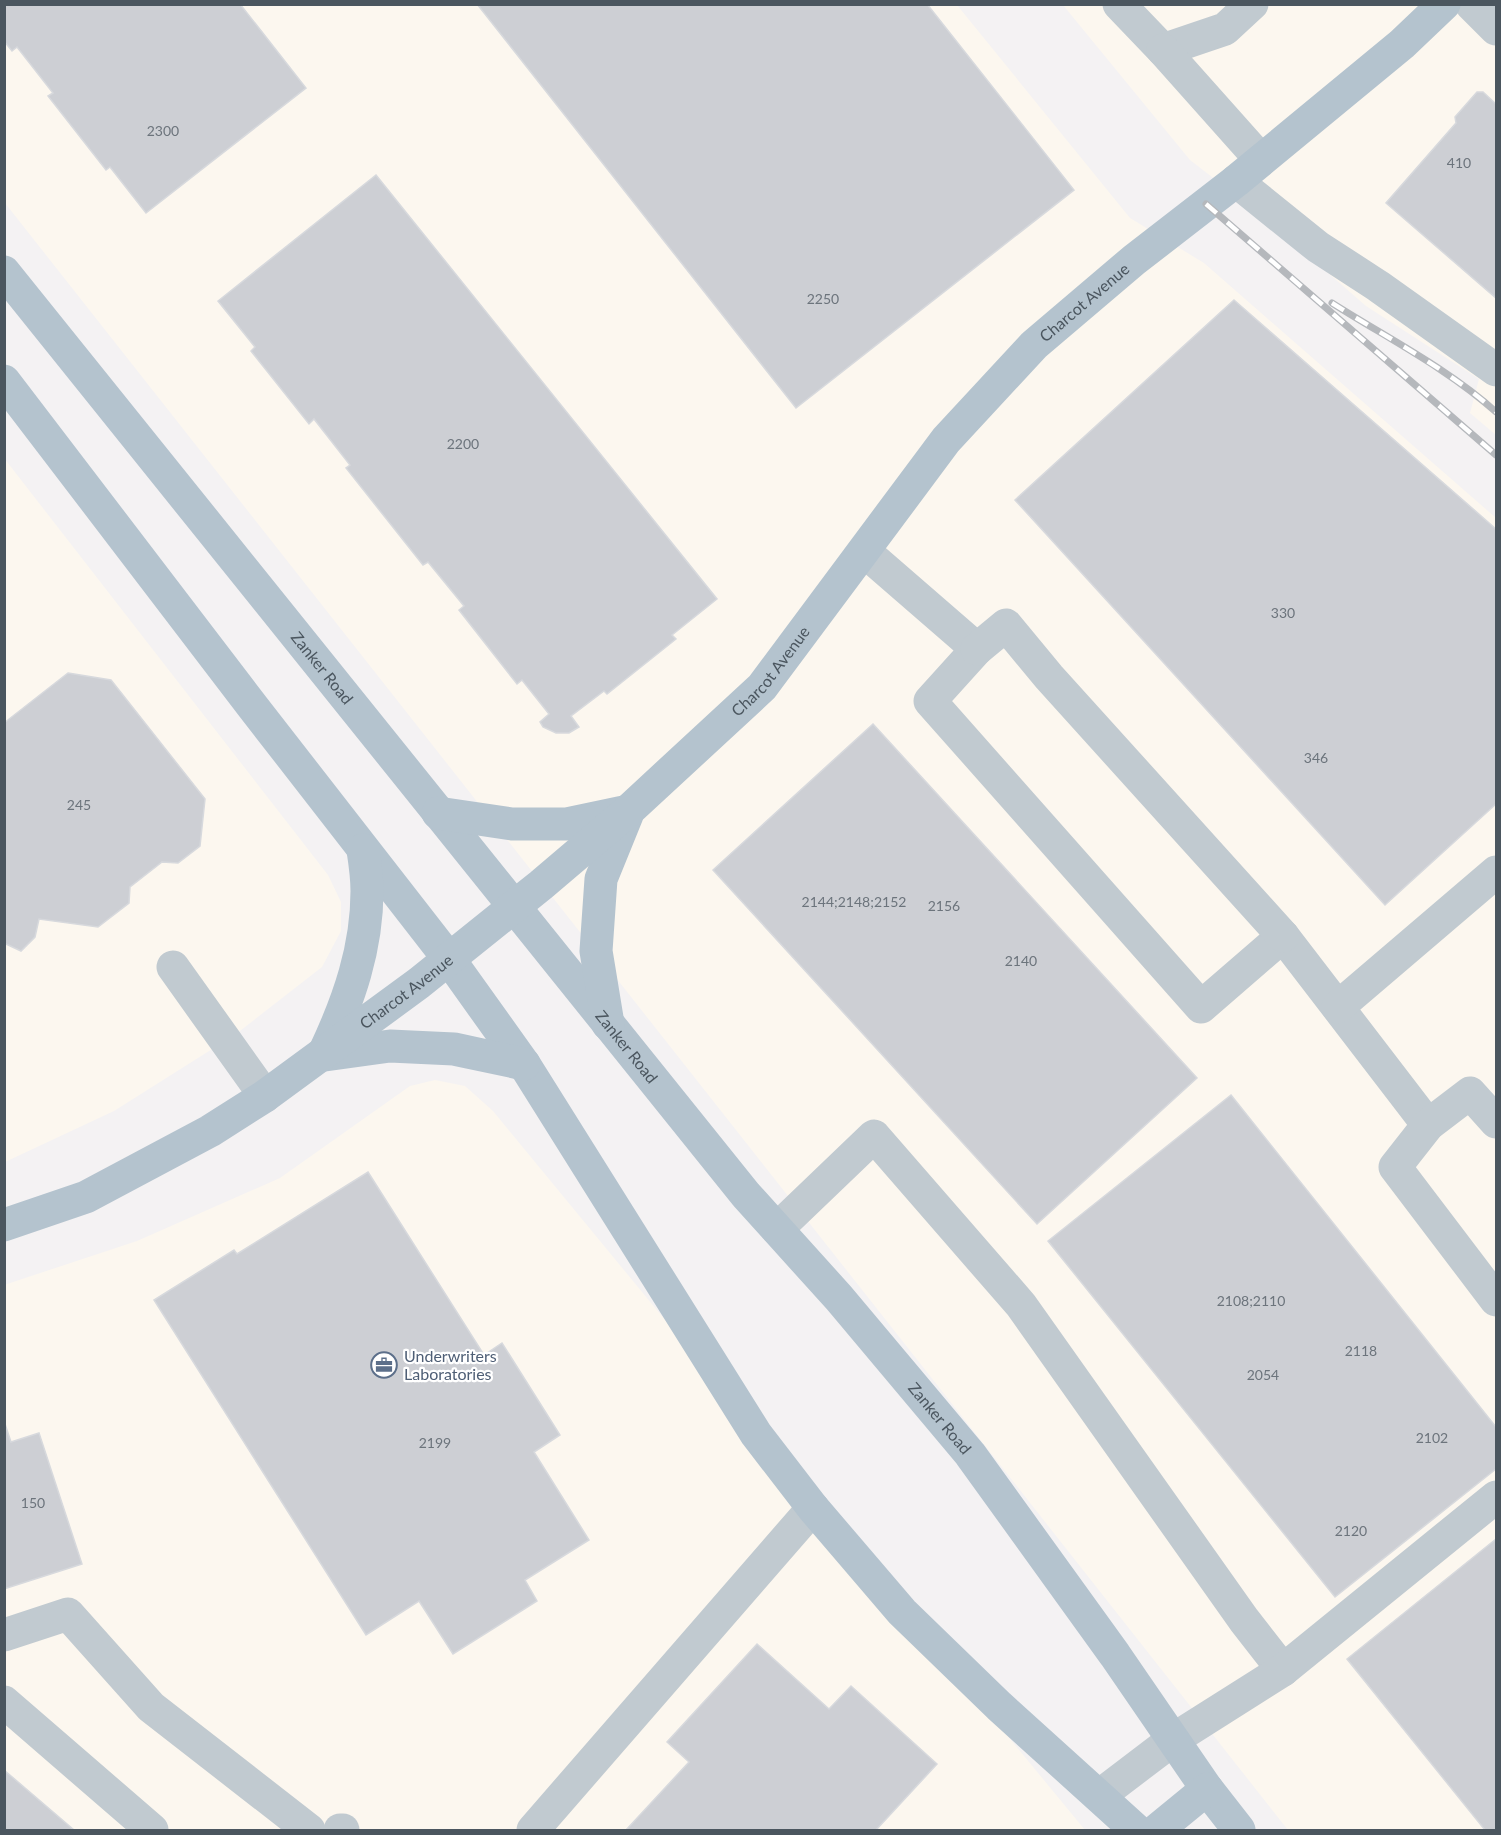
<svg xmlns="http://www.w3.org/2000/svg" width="1501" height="1835" font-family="Lato,sans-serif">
	<rect width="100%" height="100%" fill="#f4f2f3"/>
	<!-- commercial -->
	<g fill="#fcf7ef">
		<polygon points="5,5 957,5 1130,218 1204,263 1496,518 1496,1830 1288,1830 5,203"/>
		<polygon points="1063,5 1496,5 1496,435 1470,413 1479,379 1366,306 1265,218 1190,160"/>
		<polygon points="4,458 328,875 341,902 341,931 322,967 236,1034 114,1111 5,1162"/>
		<polygon points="435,1080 465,1086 493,1111 1085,1830 5,1830 4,1285 137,1241 280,1178 410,1086"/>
	</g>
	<!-- building -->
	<g fill="#cdcfd4" stroke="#d7d9dd" stroke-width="1.5">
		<polygon points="4,4 240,4 306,88 146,213 110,167 106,170 48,96 53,93 17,47 12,51 4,41"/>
		<polygon points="477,4 927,4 1074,190 796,408"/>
		<polygon points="1477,92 1483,92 1496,104 1496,298 1386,203 1456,123 1455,117"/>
		<polygon points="376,175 717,599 672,635 676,639 607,694 604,691 571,716 579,727 569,733 556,733 543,727 540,722 549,714 522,680 517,684 459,610 464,606 428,562 423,565 346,468 350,465 314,419 309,424 251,351 255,347 218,301"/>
		<polygon points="1234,300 1496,529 1496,804 1385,905 1015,500"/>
		<polygon points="68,673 111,680 205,799 200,846 178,863 162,862 130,887 129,903 98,927 39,919 35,937 21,951 6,944 4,946 4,723"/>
		<polygon points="873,724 1197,1078 1037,1224 713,870"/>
		<polygon points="1231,1095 1496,1427 1496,1469 1335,1597 1048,1241"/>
		<polygon points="368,1172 484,1355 502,1343 560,1435 534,1452 589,1540 525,1580 537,1601 453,1654 419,1601 366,1635 154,1300 234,1250 237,1254"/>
		<polygon points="4,1421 11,1442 39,1433 82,1564 4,1589"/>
		<polygon points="1496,1539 1496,1830 1485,1830 1347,1659"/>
		<polygon points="757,1644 829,1709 851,1686 937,1764 876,1830 626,1830 689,1762 667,1742"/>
		<polygon points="4,1770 74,1830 4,1830"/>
	</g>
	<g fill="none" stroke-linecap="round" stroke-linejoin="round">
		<!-- minor -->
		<g stroke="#c1cad0" stroke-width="33">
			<polyline points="1119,4 1163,50 1225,29 1252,4"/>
			<polyline points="1471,4 1496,29"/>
			<polyline points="1163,50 1261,160"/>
			<polyline points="1236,181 1318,247 1378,286 1496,370"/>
			<polyline points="864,551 977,649 930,701 1201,1007 1283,936 1428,1125"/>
			<polyline points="977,649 1006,625 1049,677 1283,936"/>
			<polyline points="173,967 265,1096"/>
			<polyline points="1338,1007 1496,872"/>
			<polyline points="1496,1122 1470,1093 1428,1125 1395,1167 1496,1300"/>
			<polyline points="777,1229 874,1136 1021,1305 1244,1620 1283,1670"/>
			<polyline points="4,1635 68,1614 151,1707 309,1830"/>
			<polyline points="4,1702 152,1830"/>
			<polyline points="1099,1796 1174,1739 1283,1670 1496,1497"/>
			<polyline points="340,1830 343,1830"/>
			<polyline points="533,1830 813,1508"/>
		</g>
		<!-- major -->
		<g stroke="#b4c3ce" stroke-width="33">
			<path id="s1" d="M 4,272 L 746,1195 L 839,1298 L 970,1454 L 1115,1655 L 1207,1789 L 1239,1830"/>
			<polyline points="4,381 253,707 449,959 524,1064 756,1434 813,1508 902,1612 999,1706 1136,1830"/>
			<polyline points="438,813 512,824 567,824 624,812"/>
			<polyline points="608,1024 596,951 601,879 627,815"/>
			<path d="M 325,1051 C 349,1000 367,948 367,891 C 367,877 365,863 363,850"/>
			<polyline points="325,1055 390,1046 454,1049 524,1064"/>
			<path id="s2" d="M 4,1225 L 86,1197 L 210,1131 L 265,1096 L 419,983 L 541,885 L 628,811 L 762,687 L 946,440 L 1034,345 L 1134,260 L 1236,181 L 1402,44 L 1444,4"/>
			<polyline points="1157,1830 1207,1789"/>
		</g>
		<!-- rail casing -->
		<g stroke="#b5b8bc" stroke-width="7">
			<g id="rail">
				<polyline points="1206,204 1496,455"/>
				<path d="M 1332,303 C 1387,338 1447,368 1496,412"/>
			</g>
		</g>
		<!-- rail -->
		<use href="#rail" stroke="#fff" stroke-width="4.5" stroke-dasharray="14" stroke-linecap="butt"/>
	</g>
	<!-- icons -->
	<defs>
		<g id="office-ring" transform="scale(1.35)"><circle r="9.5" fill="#fff" stroke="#5c6f8a" stroke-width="1.5"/><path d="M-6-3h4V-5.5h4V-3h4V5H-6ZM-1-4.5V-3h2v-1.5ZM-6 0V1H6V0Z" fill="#5c6f8a"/></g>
	</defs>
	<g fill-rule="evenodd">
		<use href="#office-ring" x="384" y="1365"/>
	</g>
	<g text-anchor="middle" stroke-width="4.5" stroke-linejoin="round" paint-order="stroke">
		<!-- number labels -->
		<g font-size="14" fill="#6c747c">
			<text x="163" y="136">2300</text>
			<text x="1459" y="168">410</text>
			<text x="823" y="304">2250</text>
			<text x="463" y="449">2200</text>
			<text x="1283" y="618">330</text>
			<text x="1316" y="763">346</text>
			<text x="79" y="810">245</text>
			<text x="854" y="907">2144;2148;2152</text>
			<text x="944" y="911">2156</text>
			<text x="1021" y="966">2140</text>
			<text x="1251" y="1306">2108;2110</text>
			<text x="1361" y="1356">2118</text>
			<text x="1263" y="1380">2054</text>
			<text x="1432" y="1443">2102</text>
			<text x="435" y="1448">2199</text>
			<text x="33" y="1508">150</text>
			<text x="1351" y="1536">2120</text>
		</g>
		<!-- street labels -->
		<g font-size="16" fill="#4b565f" stroke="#fff">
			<text dy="6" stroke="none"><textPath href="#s2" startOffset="1440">Charcot Avenue</textPath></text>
			<text dy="6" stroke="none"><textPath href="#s1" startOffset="508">Zanker Road</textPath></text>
			<text dy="6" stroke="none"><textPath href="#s2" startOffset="954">Charcot Avenue</textPath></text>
			<text dy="6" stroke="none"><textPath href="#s2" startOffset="468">Charcot Avenue</textPath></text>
			<text dy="6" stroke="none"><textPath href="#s1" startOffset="994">Zanker Road</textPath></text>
			<text dy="6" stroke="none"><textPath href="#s1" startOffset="1480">Zanker Road</textPath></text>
		</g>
		<!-- service labels -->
		<g font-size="16" fill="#4e5e75" stroke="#fff" text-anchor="start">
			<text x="404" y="1362">Underwriters<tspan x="404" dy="18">Laboratories</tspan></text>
		</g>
	</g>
	<!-- border -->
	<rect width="1501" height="1835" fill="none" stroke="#4b565f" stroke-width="12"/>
</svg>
